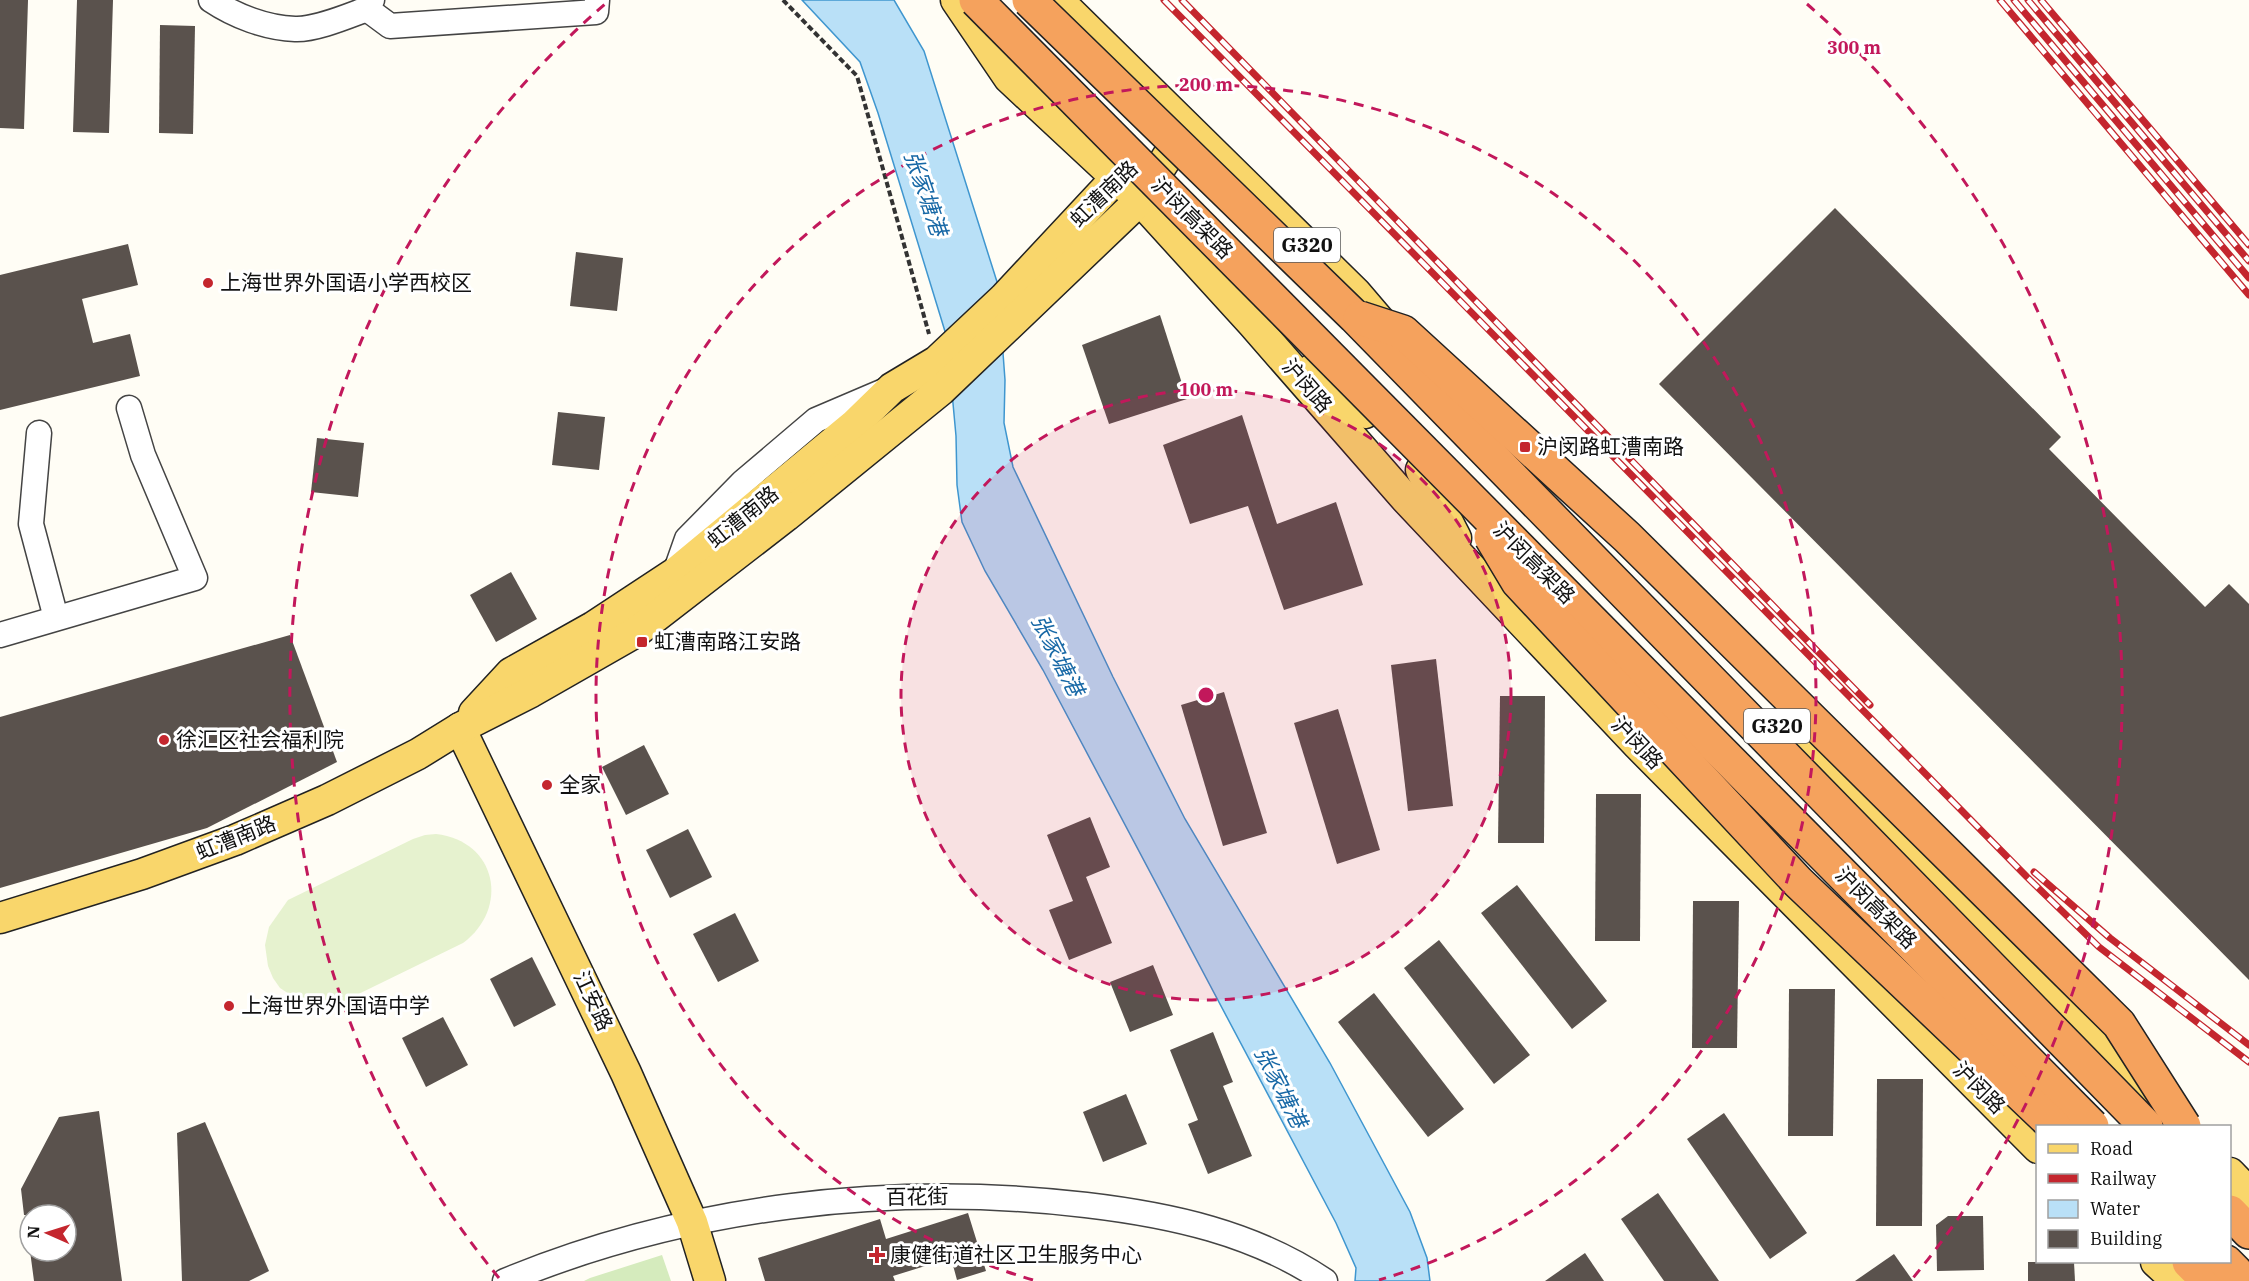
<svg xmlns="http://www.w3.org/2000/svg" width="2249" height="1281" font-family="'IBM Plex Serif','Noto Sans SC',serif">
	<rect width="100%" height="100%" fill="#fffdf5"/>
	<!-- green -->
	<polygon fill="#d5ebbd" points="662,1255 671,1281 584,1281 590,1278"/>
	<!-- pitch -->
	<path fill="#e6f2cf" d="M 436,834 C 497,841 510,908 463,943 L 338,1004 L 325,1006 L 300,1001 L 280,988 L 273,978 L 268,966 L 265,945 L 269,927 L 288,900 L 413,839 L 425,835 Z"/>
	<!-- water -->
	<polygon fill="#b9e0f7" stroke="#3f96cf" stroke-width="1.5" points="802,0 894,0 924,51 998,285 1005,380 1004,423 1013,467 1113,677 1185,819 1330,1063 1410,1212 1427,1258 1430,1281 1355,1281 1356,1268 1336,1223 1043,670 985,571 962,522 957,485 956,436 947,338 940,315 878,113 860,62"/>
	<!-- building -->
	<g fill="#5a524d">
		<polygon points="0,0 28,0 24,129 0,128"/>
		<polygon points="77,0 113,0 109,133 73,132"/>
		<polygon points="160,25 195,26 193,134 159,133"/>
		<polygon points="1835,208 2061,437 2049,449 2205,607 2229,584 2249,604 2249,980 1659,384"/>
		<polygon points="128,244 138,285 82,299 93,343 130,334 140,376 0,410 0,275"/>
		<polygon points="576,252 623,258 617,311 570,306"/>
		<polygon points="1160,315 1187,399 1109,424 1082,345"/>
		<polygon points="558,412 605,417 599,470 552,465"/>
		<polygon points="1242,415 1277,524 1336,502 1363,585 1284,610 1248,506 1190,524 1163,445"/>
		<polygon points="317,438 364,443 358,497 311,492"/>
		<polygon points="511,572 537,619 496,642 470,595"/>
		<polygon points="290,635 337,762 207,828 0,888 0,717"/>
		<polygon points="1436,659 1453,806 1408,811 1391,665"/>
		<polygon points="1224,692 1267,833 1223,846 1181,705"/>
		<polygon points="1500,696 1545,696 1544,843 1498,843"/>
		<polygon points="1338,709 1380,850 1337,864 1294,723"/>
		<polygon points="644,745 669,794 626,815 602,767"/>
		<polygon points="1596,794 1641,794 1640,941 1595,941"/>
		<polygon points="1090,817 1110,867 1086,877 1112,943 1069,960 1049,910 1073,901 1047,835"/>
		<polygon points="688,829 712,877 670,898 646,850"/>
		<polygon points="1517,885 1607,1001 1572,1029 1481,913"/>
		<polygon points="1693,901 1739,901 1737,1048 1692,1048"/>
		<polygon points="735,913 759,961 718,982 693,934"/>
		<polygon points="1439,940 1530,1055 1494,1084 1404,968"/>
		<polygon points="532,957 556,1005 514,1027 490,979"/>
		<polygon points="1153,965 1173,1015 1130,1032 1110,982"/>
		<polygon points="1789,989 1835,989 1833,1136 1788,1136"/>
		<polygon points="1374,993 1464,1109 1428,1137 1338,1022"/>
		<polygon points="443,1017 468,1065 426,1087 402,1038"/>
		<polygon points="1213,1032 1233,1082 1223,1086 1252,1156 1208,1174 1188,1124 1198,1120 1170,1050"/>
		<polygon points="1877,1079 1923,1079 1922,1226 1876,1226"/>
		<polygon points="1126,1094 1147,1144 1103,1162 1083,1112"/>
		<polygon points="99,1111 122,1281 34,1281 30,1251 66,1251 66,1215 24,1215 21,1189 59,1117"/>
		<polygon points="1724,1113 1807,1233 1770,1259 1687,1139"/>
		<polygon points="205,1122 269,1271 249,1281 182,1281 177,1133"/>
		<polygon points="1658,1193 1719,1281 1664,1281 1621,1219"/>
		<polygon points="968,1213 986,1271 957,1280 951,1258 893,1276 895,1281 765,1281 758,1258 880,1219 886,1239"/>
		<polygon points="1948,1216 1983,1216 1984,1270 1937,1271 1936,1225"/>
		<polygon points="1585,1253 1604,1281 1545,1281"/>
		<polygon points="1894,1254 1913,1281 1855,1281"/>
		<polygon points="2028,1262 2074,1262 2075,1281 2028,1281"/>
	</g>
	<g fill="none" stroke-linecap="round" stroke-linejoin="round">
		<!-- minor casing -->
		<g stroke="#444" stroke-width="27">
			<g id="minor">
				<path d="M 211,0 C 235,16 266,28 295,29 C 315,30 348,16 367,9 L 372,0"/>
				<polyline points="367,9 390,26 596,12 597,0"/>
				<polyline points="39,433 31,524 56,618"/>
				<polyline points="675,573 687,539 743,482 816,420 884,391"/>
				<polyline points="0,635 195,578 143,455 129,408"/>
				<path d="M 505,1281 C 687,1206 891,1182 1086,1205 C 1171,1215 1254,1233 1325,1281"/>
			</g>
		</g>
		<!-- major casing -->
		<g stroke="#222" stroke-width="33">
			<g id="major">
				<polyline points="956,0 1009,78 1140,200 1252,323 1405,498 1638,745 2038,1148"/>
				<polyline points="1058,0 1356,293 1391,334"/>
				<polyline points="1311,370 1365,413"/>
				<polyline points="1421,470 1456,538"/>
				<polyline points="474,713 511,673 593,627 675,573 855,424 892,388 937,361 1004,298 1117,177 1132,164"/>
				<polyline points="460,728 626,1073 692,1222 710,1281"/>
				<polyline points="1797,746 2134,1081 2169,1112"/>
				<polyline points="0,918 142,874 235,840 327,800 418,754 460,728 531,692 636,632 786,516 941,390 1140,200 1186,127"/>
				<polyline points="2230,1173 2249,1193"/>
				<polyline points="2156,1262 2177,1281"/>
			</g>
		</g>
		<!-- highway casing -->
		<g stroke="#222" stroke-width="36">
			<g id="highway">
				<polyline points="2230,1212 2249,1232"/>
				<polyline points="2189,1262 2208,1281"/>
				<polyline points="2226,1262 2245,1281"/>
			</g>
		</g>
		<!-- path -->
		<polyline stroke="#333" stroke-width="4" stroke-dasharray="6 3" stroke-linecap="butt" points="783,0 857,76 929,334"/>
		<!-- minor -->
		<use href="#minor" stroke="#fff" stroke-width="24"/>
		<!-- major -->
		<use href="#major" stroke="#f9d66b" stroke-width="30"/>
		<!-- highway -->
		<use href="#highway" stroke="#f5a25d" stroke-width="33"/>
		<!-- rail casing -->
		<g stroke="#c4262e" stroke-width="7">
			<g id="rail">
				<polyline points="1164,0 2027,877 2099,947 2249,1062"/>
				<polyline points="1182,0 1870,705"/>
				<polyline points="2000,0 2249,295"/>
				<polyline points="2014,0 2249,278"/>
				<polyline points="2028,0 2249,261"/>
				<polyline points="2041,0 2249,245"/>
				<polyline points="2034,872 2110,938 2249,1045"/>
			</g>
		</g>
		<!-- rail -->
		<use href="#rail" stroke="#fff" stroke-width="4.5" stroke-dasharray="14" stroke-linecap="butt"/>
		<!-- highway-bridge casing -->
		<g stroke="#222" stroke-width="36" stroke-linecap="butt">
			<g id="highway-bridge">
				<polyline points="976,0 2092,1126"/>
				<polyline points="1029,0 1355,317 2146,1126"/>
				<polyline points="1360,318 1403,332 1627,537 2119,1024 2184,1126"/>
				<polyline points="1491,537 1518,582 1798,882 2054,1126"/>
			</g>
		</g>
		<!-- highway-bridge -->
		<use href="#highway-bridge" stroke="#f5a25d" stroke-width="33"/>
	</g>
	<!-- distance rings -->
	<circle cx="1206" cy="695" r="305" fill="#c2185b" fill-opacity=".12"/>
	<g fill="none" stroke="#c2185b" stroke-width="3" stroke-dasharray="10 8">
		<circle cx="1206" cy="695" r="305"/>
		<path d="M1033 1280A610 610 0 1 1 1379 1280"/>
		<path d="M499 1278A916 916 0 0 1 605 4M1807 4A916 916 0 0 1 1913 1278"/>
	</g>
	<!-- markers -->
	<g fill="#c4262e" stroke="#fff" stroke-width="2">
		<circle cx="208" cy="283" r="6"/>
		<rect x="1519" y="441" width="12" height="12" rx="3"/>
		<rect x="636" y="636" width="12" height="12" rx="3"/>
		<circle cx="164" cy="740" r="6"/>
		<circle cx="547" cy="785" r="6"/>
		<circle cx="229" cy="1006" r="6"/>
		<path d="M874 1246h6v6h6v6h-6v6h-6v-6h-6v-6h6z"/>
	</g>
	<g text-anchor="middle" stroke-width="6" stroke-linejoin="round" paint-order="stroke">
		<!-- shield labels -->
		<g fill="#fff" stroke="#585858" stroke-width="1.5">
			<rect x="1274" y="228" width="66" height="34" rx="4.5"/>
			<rect x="1744" y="709" width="66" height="34" rx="4.5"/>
		</g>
		<g font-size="20" font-weight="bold" fill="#111">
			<text x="1307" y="252">G320</text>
			<text x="1777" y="733">G320</text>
		</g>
		<!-- street labels -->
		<g font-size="21" fill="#111" stroke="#fff">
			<text transform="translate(1104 194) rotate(-44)" y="7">虹漕南路</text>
			<text transform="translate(1192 218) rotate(45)" y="7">沪闵高架路</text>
			<text transform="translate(1307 386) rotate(49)" y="7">沪闵路</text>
			<text transform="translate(743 517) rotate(-39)" y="7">虹漕南路</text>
			<text transform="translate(1534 563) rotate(45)" y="7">沪闵高架路</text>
			<text transform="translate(1637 743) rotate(46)" y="7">沪闵路</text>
			<text transform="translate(236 838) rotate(-22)" y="7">虹漕南路</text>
			<text transform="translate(1876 908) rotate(45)" y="7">沪闵高架路</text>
			<text transform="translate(593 1001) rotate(65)" y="7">江安路</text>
			<text transform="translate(1979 1088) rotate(45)" y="7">沪闵路</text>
			<text transform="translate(917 1197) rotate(-1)" y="7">百花街</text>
		</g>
		<!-- poi labels -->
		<g font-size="21" fill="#111" stroke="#fff" text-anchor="start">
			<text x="220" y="290">上海世界外国语小学西校区</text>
			<text x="1537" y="454">沪闵路虹漕南路</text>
			<text x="654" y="649">虹漕南路江安路</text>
			<text x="176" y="747">徐汇区社会福利院</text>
			<text x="559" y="792">全家</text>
			<text x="241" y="1013">上海世界外国语中学</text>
			<text x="890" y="1262">康健街道社区卫生服务中心</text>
		</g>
		<!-- water labels -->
		<g font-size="22" font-style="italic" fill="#1768a6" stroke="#fff">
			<text transform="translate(926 193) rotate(71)" y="8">张家塘港</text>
			<text transform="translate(1058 655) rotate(63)" y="8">张家塘港</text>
			<text transform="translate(1281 1087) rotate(63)" y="8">张家塘港</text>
		</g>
	</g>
	<circle cx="1206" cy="695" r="9" fill="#c2185b" stroke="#fff" stroke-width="3"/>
	<g font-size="18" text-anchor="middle" font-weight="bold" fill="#c2185b" stroke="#fff" stroke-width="6" stroke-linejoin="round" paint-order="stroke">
		<text x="1854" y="54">300 m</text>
		<text x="1206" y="91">200 m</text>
		<text x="1206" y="396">100 m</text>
	</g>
	<!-- legend -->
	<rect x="2036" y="1125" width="195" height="138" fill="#ffffff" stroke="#a0a0a0" stroke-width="1.5"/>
	<rect x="2048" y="1144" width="30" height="9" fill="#f9d66b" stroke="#a0a0a0" stroke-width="1.5"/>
	<text x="2090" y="1155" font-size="18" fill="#111111">Road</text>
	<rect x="2048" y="1174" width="30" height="9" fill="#c4262e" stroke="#a0a0a0" stroke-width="1.5"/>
	<text x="2090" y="1185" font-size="18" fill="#111111">Railway</text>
	<rect x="2048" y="1200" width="30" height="18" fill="#b9e0f7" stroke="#a0a0a0" stroke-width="1.5"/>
	<text x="2090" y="1215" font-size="18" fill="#111111">Water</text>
	<rect x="2048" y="1230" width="30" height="18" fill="#5a524d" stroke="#a0a0a0" stroke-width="1.5"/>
	<text x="2090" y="1245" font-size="18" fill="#111111">Building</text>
	<!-- north arrow -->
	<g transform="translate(48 1233) rotate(273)"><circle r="28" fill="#ffffff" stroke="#a0a0a0" stroke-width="1.5"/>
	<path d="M0-4.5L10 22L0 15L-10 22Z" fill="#c4262e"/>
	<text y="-9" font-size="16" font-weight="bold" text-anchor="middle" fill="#111111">N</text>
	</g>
</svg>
